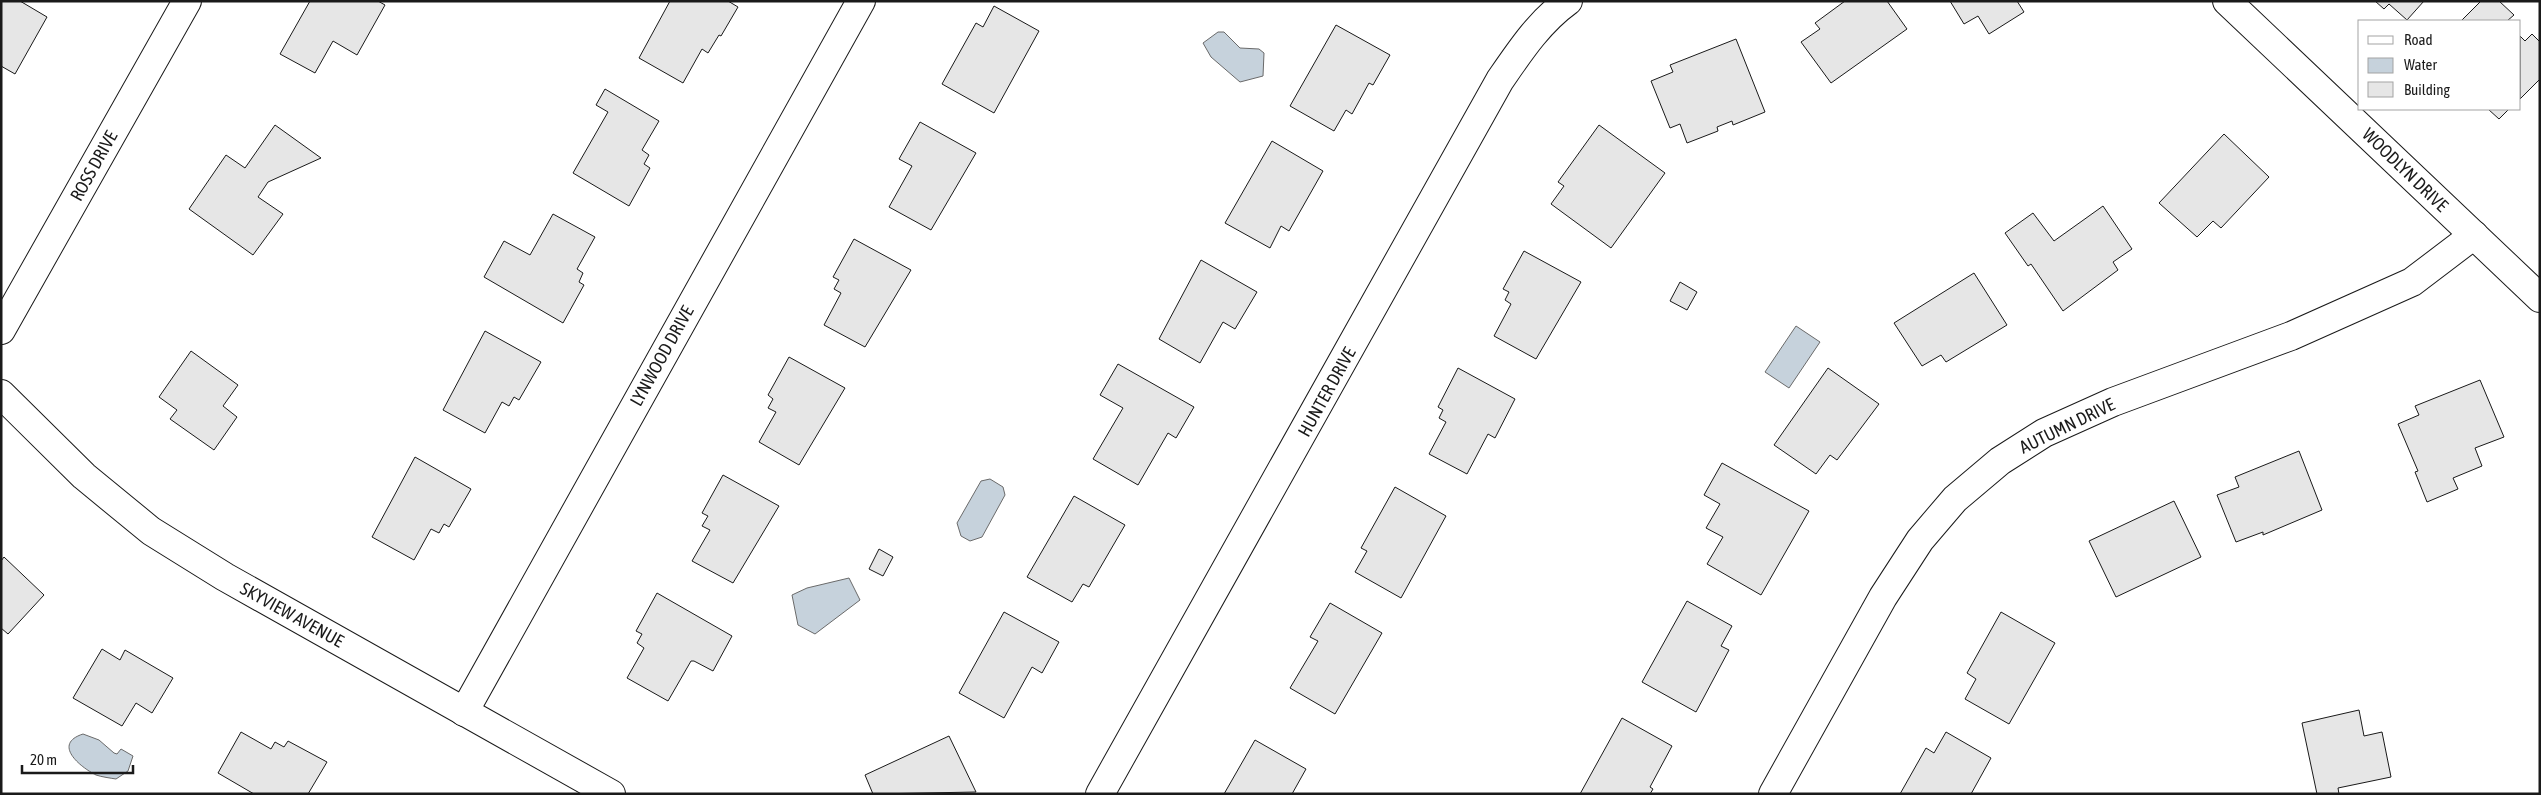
<svg xmlns="http://www.w3.org/2000/svg" width="2541" height="795" font-family="'Asap Condensed',sans-serif">
	<rect width="100%" height="100%" fill="#fff"/>
	<!-- water -->
	<g fill="#c6d2dc" stroke="#6a6a6a">
		<polygon points="1218,32 1224,32 1240,48 1259,49 1264,53 1263,76 1240,82 1211,57 1203,43"/>
		<polygon points="1796,326 1820,342 1789,388 1765,372"/>
		<polygon points="990,479 1003,487 1005,495 982,537 970,541 961,536 957,523 981,481"/>
		<polygon points="849,578 860,600 815,634 798,625 792,595 807,588"/>
		<path d="M 83,734 L 99,740 L 114,753 L 117,754 L 121,749 L 133,756 L 128,771 L 116,779 C 110,778 102,777 96,775 C 80,767 52,744 83,734 Z"/>
	</g>
	<!-- building -->
	<g fill="#e6e6e6" stroke="#1a1a1a">
		<polygon points="1,1 20,1 47,17 15,74 1,66"/>
		<polygon points="310,1 378,1 385,5 357,55 333,41 315,73 280,54"/>
		<polygon points="670,1 728,1 738,7 721,36 719,35 708,53 702,49 683,83 639,58"/>
		<polygon points="1845,1 1887,1 1907,29 1831,83 1801,42 1820,29 1815,23"/>
		<polygon points="1950,1 2017,1 2024,12 1989,34 1978,16 1964,24"/>
		<polygon points="2375,1 2424,1 2407,20 2389,4 2384,9"/>
		<polygon points="2481,1 2499,1 2514,15 2507,21 2461,21"/>
		<polygon points="994,6 1039,31 994,113 942,84 976,23 983,27"/>
		<polygon points="1336,25 1390,55 1373,85 1369,83 1352,114 1346,110 1334,131 1290,106"/>
		<polygon points="2532,34 2540,42 2540,79 2520,99 2520,36 2525,41"/>
		<polygon points="1736,39 1765,112 1733,125 1732,121 1717,127 1718,131 1687,143 1680,124 1670,128 1651,81 1673,72 1670,65"/>
		<polygon points="605,89 659,121 642,150 649,155 644,164 650,168 629,206 573,173 608,112 596,105"/>
		<polygon points="2488,109 2509,109 2499,119"/>
		<polygon points="920,122 976,153 931,230 889,207 912,166 899,159"/>
		<polygon points="275,125 321,158 268,182 258,197 283,214 253,255 189,209 226,155 245,168"/>
		<polygon points="1599,125 1665,173 1611,248 1551,204 1564,186 1558,182"/>
		<polygon points="2224,134 2269,177 2221,228 2213,221 2197,237 2159,203"/>
		<polygon points="1272,141 1323,171 1289,231 1281,226 1270,248 1225,223"/>
		<polygon points="2103,206 2132,249 2113,262 2118,270 2063,311 2031,264 2028,266 2005,233 2033,213 2054,241"/>
		<polygon points="553,214 595,237 577,269 583,273 579,282 584,285 563,323 484,277 504,241 530,255"/>
		<polygon points="854,239 911,270 865,347 824,325 841,293 834,289 839,280 833,277"/>
		<polygon points="1524,251 1581,282 1536,359 1494,336 1511,304 1505,300 1509,292 1503,289"/>
		<polygon points="1201,260 1257,292 1235,329 1223,322 1200,363 1159,339"/>
		<polygon points="1974,273 2007,325 1946,362 1941,355 1922,366 1894,323"/>
		<polygon points="1680,282 1697,292 1687,310 1670,301"/>
		<polygon points="485,331 541,362 519,400 514,397 509,406 502,402 485,433 443,410"/>
		<polygon points="191,351 238,385 223,406 237,417 214,450 170,419 177,410 159,397"/>
		<polygon points="789,357 845,388 799,465 759,442 776,412 768,408 773,399 768,395"/>
		<polygon points="1118,364 1194,407 1176,438 1168,433 1138,485 1093,459 1123,408 1100,395"/>
		<polygon points="1458,368 1515,399 1495,438 1488,434 1467,474 1429,454 1446,422 1439,418 1443,410 1438,407"/>
		<polygon points="1828,368 1879,404 1837,460 1830,455 1816,474 1774,445"/>
		<polygon points="2480,380 2504,437 2475,448 2482,466 2453,478 2458,489 2427,502 2415,472 2418,471 2398,424 2419,415 2415,406"/>
		<polygon points="2299,451 2322,510 2263,535 2263,532 2236,542 2217,495 2239,487 2235,477"/>
		<polygon points="415,457 471,489 449,527 444,524 439,533 431,529 414,560 372,537"/>
		<polygon points="1722,463 1809,511 1761,595 1707,564 1723,537 1706,528 1720,504 1704,495"/>
		<polygon points="723,475 779,506 733,583 692,561 710,530 702,526 708,516 702,513"/>
		<polygon points="1395,487 1446,516 1401,598 1355,572 1367,551 1361,548"/>
		<polygon points="1074,496 1125,525 1089,587 1083,584 1072,602 1027,577"/>
		<polygon points="2174,501 2201,557 2116,597 2089,541"/>
		<polygon points="879,549 893,557 883,576 869,569"/>
		<polygon points="4,557 44,595 8,634 1,628 1,561"/>
		<polygon points="657,593 732,636 713,671 694,661 691,661 668,701 627,678 644,648 637,643 642,634 636,631"/>
		<polygon points="1687,601 1732,626 1721,646 1729,650 1696,712 1642,682"/>
		<polygon points="1330,603 1382,633 1335,714 1290,688 1318,641 1310,637"/>
		<polygon points="1004,612 1059,642 1042,673 1032,667 1004,718 959,693"/>
		<polygon points="2001,612 2055,643 2009,724 1965,699 1976,679 1967,673"/>
		<polygon points="102,649 120,660 125,650 173,678 152,713 136,703 122,726 73,698"/>
		<polygon points="2359,710 2364,736 2382,732 2391,777 2338,788 2339,794 2317,794 2302,723"/>
		<polygon points="1622,718 1672,746 1650,787 1653,789 1650,794 1580,794"/>
		<polygon points="241,732 271,749 275,742 284,747 288,741 327,762 308,794 254,794 218,773"/>
		<polygon points="1946,732 1991,758 1971,794 1900,794 1926,748 1934,753"/>
		<polygon points="949,736 976,792 873,794 865,775"/>
		<polygon points="1255,740 1306,769 1292,794 1224,794"/>
	</g>
	<g fill="none" stroke-linecap="round" stroke-linejoin="round">
		<!-- street casing -->
		<g stroke="#1a1a1a" stroke-width="30">
			<g id="street">
				<polyline points="2227,1 2540,298"/>
				<polyline points="1,330 187,1"/>
				<polyline points="1,394 84,476 151,531 225,577 611,794"/>
				<polyline points="464,712 861,1"/>
				<path d="M 1100,794 L 1500,80 C 1520,51 1539,22 1568,1"/>
				<polyline points="1773,794 1883,597 1920,540 1955,499 2000,461 2044,433 2113,402 2291,336 2412,282 2474,235"/>
			</g>
		</g>
		<!-- street -->
		<use href="#street" stroke="#fff" stroke-width="28"/>
	</g>
	<g text-anchor="middle" stroke-width="4" stroke-linejoin="round" paint-order="stroke">
		<!-- street labels -->
		<g font-size="18" fill="#1a1a1a" stroke="#fff">
			<text transform="translate(94 166) rotate(-61)" y="6">ROSS DRIVE</text>
			<text transform="translate(2405 170) rotate(44)" y="6">WOODLYN DRIVE</text>
			<text transform="translate(662 356) rotate(-61)" y="6">LYNWOOD DRIVE</text>
			<text transform="translate(1327 392) rotate(-61)" y="6">HUNTER DRIVE</text>
			<text transform="translate(2067 426) rotate(-26)" y="6">AUTUMN DRIVE</text>
			<text transform="translate(292 615) rotate(29)" y="6">SKYVIEW AVENUE</text>
		</g>
	</g>
	<!-- border -->
	<rect width="2541" height="795" fill="none" stroke="#1a1a1a" stroke-width="5"/>
	<!-- legend -->
	<rect x="2358" y="20" width="162" height="90" fill="#ffffff" stroke="#a3a3a3"/>
	<rect x="2368" y="36" width="25" height="8" fill="#ffffff" stroke="#a3a3a3"/>
	<text x="2404" y="45" font-size="15" fill="#1a1a1a">Road</text>
	<rect x="2368" y="58" width="25" height="15" fill="#c6d2dc" stroke="#a3a3a3"/>
	<text x="2404" y="70" font-size="15" fill="#1a1a1a">Water</text>
	<rect x="2368" y="82" width="25" height="15" fill="#e6e6e6" stroke="#a3a3a3"/>
	<text x="2404" y="95" font-size="15" fill="#1a1a1a">Building</text>
	<!-- scale -->
	<path d="M22 765v8h111v-8" fill="none" stroke="#1a1a1a" stroke-width="2.5"/>
	<text x="30" y="765" font-size="15" fill="#1a1a1a" stroke="#ffffff" stroke-width="4" paint-order="stroke">20 m</text>
</svg>
